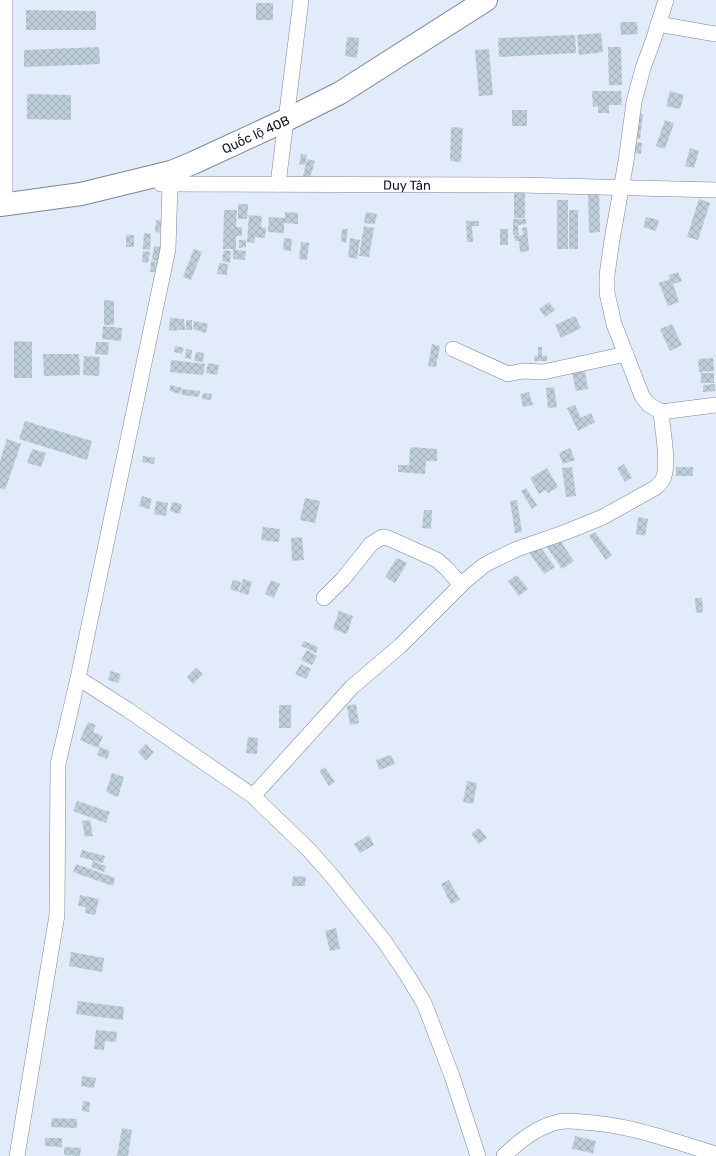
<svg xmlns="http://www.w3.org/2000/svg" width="716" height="1156" font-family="Rubik,sans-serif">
	<defs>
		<pattern id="building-cross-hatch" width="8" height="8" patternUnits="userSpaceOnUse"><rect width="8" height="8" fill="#beced8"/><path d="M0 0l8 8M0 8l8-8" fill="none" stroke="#a2b0b9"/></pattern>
	</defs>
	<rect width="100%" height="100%" fill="#e1ebf9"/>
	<!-- building -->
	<g fill="url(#building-cross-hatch)">
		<rect x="256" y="3" width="17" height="17"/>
		<polygon points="26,10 96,11 96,30 26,30"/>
		<polygon points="620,22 637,22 638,34 621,35"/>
		<polygon points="601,33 603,52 579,55 577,35"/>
		<polygon points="575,35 576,53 499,57 498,38"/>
		<polygon points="347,37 359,38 357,58 345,56"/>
		<polygon points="99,47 100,64 24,67 24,50"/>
		<polygon points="608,47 621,47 622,85 609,85"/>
		<polygon points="489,49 493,95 479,96 475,50"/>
		<polygon points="592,91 621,91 622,105 609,105 609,113 598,113 598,106 593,107"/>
		<polygon points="670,91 684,95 680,109 666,106"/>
		<polygon points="27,94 71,95 71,120 27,119"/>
		<rect x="512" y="110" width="15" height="16"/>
		<polygon points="629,112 643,114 640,139 626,137"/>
		<polygon points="665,120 674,123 665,149 656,146"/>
		<polygon points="451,127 463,128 461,162 450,161"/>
		<polygon points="627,141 642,143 641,154 625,152"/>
		<polygon points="690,148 699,151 694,168 685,166"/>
		<polygon points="301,154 307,155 305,165 299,164"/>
		<polygon points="307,159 315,161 310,178 303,176"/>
		<rect x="514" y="190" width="11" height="28"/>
		<polygon points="599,190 600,232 589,233 588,191"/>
		<polygon points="699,199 710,203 698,240 687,237"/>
		<rect x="557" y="200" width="11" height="49"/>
		<polygon points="238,204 248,204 247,219 238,219"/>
		<polygon points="224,210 237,210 236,227 242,227 242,236 236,236 236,250 246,251 245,260 233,259 233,249 223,249"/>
		<rect x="569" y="210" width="9" height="39"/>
		<polygon points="285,212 298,213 298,224 284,223 284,233 268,232 269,217 285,218"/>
		<polygon points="366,212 377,214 375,224 364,223"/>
		<polygon points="249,215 262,216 261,227 266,228 265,238 255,237 254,243 247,242"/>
		<polygon points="646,217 659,220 656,231 643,227"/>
		<polygon points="513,219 526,219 526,224 518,225 519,235 513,235"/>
		<polygon points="156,220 165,221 164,228 160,227 159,233 155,232"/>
		<polygon points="466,221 479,221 479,226 472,226 473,242 467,242"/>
		<polygon points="364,226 374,228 369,257 359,256"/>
		<polygon points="527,227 529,251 520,252 519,241 515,241 514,236 523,235 522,228"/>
		<polygon points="342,229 348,229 346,243 341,241"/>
		<rect x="500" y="229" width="8" height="16"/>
		<polygon points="144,233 151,234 150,250 143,249"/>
		<rect x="126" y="235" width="8" height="12"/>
		<polygon points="284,238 292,239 291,251 283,250"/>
		<polygon points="350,238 360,240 357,259 348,257"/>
		<polygon points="239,240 246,240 246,247 239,248"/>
		<polygon points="301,242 309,243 307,260 299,259"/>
		<polygon points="154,246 162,247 160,261 152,260"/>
		<polygon points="194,249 202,252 191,280 183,277"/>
		<polygon points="224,250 231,251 230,263 222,261"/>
		<polygon points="143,251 150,252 148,263 142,262"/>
		<polygon points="151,261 158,262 158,265 156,265 155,270 158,270 157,272 150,272"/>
		<polygon points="219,263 228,264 227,275 217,274"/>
		<polygon points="678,272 682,281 673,284 679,302 668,306 659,283 670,279 669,275"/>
		<polygon points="104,300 114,301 114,325 104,325"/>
		<polygon points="549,302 555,310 545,317 539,309"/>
		<polygon points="575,316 581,328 561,338 555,325"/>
		<polygon points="170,318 184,319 185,330 178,330 178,322 177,331 169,330"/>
		<rect x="186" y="320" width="6" height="10"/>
		<polygon points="194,321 208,324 206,333 193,329"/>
		<polygon points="672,324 682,345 670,351 660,329"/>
		<polygon points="103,326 122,328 121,341 102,339"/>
		<polygon points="14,341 32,342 32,378 14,378"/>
		<polygon points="96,342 109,342 108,355 95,354"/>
		<polygon points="432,344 440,346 436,367 428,366"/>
		<polygon points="175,346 184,348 182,354 174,352"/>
		<polygon points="538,347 542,347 542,356 547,355 547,361 535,361 534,356 538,356"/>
		<polygon points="186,349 192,350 191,359 185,358"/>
		<polygon points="196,352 204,353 203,362 194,361"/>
		<polygon points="43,354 79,354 80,375 44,376"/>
		<polygon points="84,356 100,357 99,376 83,375"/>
		<polygon points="713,358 714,371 699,372 698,359"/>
		<polygon points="171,360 205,364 203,375 170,372"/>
		<polygon points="208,363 219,365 217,375 206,373"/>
		<polygon points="585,371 588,389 576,391 572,373"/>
		<rect x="701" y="373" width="13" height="10"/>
		<polygon points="715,384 715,391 703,392 703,385"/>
		<polygon points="170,385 182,388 180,394 170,391"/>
		<polygon points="554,387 557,407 548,408 546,388"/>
		<polygon points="182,389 200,391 199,397 182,395"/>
		<polygon points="529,392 533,405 523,407 520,394"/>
		<polygon points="203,393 212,394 211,400 202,399"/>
		<polygon points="575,405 581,418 591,413 595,422 578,431 567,408"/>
		<polygon points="25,421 92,441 87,460 19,439"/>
		<polygon points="7,439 21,444 5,490 0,488 0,461"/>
		<polygon points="410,447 437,449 437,461 426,461 425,474 398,472 398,465 409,465"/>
		<polygon points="570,448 575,460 563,464 559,453"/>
		<polygon points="32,449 46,453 41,467 27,463"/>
		<polygon points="143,456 155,458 154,464 142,462"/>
		<polygon points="624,464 632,478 625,482 617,468"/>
		<polygon points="572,467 576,496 566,497 562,468"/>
		<rect x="676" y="467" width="17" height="9"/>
		<polygon points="547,468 558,487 548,493 546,490 539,494 530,478"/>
		<polygon points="526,488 537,505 532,509 521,491"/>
		<polygon points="142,496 152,499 149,509 139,506"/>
		<polygon points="305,498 320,501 315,523 300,520"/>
		<polygon points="517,500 522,532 515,533 510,501"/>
		<polygon points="156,501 168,503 166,516 154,514"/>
		<polygon points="172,502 182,504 180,514 170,511"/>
		<polygon points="424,510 432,510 431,529 422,528"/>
		<polygon points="638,517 648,519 645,536 636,534"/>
		<polygon points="263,527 280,529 279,542 261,540"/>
		<polygon points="595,532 612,555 606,560 589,536"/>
		<polygon points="557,536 574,561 562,569 545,544"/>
		<polygon points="302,537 304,560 292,561 291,538"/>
		<polygon points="536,541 555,567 544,574 526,548"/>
		<polygon points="397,558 407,563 395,583 385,577"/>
		<polygon points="517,575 528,589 519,596 508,581"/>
		<polygon points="243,579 252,582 248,595 239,592"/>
		<polygon points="233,580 241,582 238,592 230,589"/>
		<polygon points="271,580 280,584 274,598 265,594"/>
		<polygon points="695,598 702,598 703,612 696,613"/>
		<polygon points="339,611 353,616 347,634 333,629"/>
		<polygon points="304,641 318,647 316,653 301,646"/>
		<polygon points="307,650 317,656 312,665 301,660"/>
		<polygon points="301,664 311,669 306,679 295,674"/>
		<polygon points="196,668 203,674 193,684 187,677"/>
		<polygon points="111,671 121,674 118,683 108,680"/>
		<polygon points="356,704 359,723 350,725 347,706"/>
		<rect x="279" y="705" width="12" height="23"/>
		<polygon points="88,722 96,725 93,732 103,736 98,748 80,740"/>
		<polygon points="248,737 258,738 257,754 246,753"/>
		<polygon points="146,744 154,752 146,761 138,752"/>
		<polygon points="100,747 110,751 107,759 97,755"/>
		<polygon points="391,755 395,764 379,770 376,760"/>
		<polygon points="325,767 335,782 329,786 319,771"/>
		<polygon points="112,773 124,777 118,797 106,792"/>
		<polygon points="467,781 477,783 473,804 463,802"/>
		<polygon points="77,801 110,812 106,823 73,811"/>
		<polygon points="90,820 93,836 85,837 82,821"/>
		<polygon points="479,828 487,838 479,844 471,834"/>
		<polygon points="369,835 374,845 360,853 354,844"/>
		<polygon points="82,850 105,856 103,863 80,857"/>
		<polygon points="93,861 106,866 104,872 91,867"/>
		<polygon points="76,864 115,878 113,886 73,872"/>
		<polygon points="293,876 306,877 305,886 292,886"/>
		<polygon points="449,880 460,900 451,904 441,884"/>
		<polygon points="80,895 99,899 95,915 85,913 86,907 78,906"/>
		<polygon points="336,928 340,949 330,951 325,931"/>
		<polygon points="71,952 104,958 102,972 69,966"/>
		<polygon points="78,1001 124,1007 123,1020 76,1014"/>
		<polygon points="96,1030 117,1032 116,1042 105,1041 104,1050 94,1049"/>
		<polygon points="82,1076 96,1078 94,1088 81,1086"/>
		<polygon points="83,1101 90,1102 89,1112 82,1111"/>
		<polygon points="52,1118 77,1119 77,1128 51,1127"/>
		<polygon points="122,1128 132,1130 128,1156 117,1156"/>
		<polygon points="575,1136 596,1141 593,1153 572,1149"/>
		<polygon points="45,1138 62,1138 62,1147 45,1146"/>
		<polygon points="64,1147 81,1148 80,1156 64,1155"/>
	</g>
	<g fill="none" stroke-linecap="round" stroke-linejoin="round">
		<!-- minor casing -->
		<g stroke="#7d8693" stroke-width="16">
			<g id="minor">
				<polyline points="5,0 5,204"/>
				<polyline points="666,0 653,41 643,68 634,102 626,161 612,240 607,275 607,293 614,324 642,396 648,404 661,412 716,405"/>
				<polyline points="658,24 716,34"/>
				<path id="s1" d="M 161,184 L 520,185 L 716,190"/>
				<polyline points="278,184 301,0"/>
				<polyline points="453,349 508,374 523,371 543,372 626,354"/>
				<polyline points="324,598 343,579 371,544 382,537 388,538 437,560 447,569 461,585"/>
				<polyline points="78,678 128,710 253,796 309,850 332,876 384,941 407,975 424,1003 452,1076 478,1156"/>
				<path d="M 253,796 L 352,687 L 400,646 L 465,581 L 483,566 L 492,561 L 517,549 L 566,532 L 603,517 L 655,488 C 659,485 663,481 664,476 C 669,461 662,427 661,412"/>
				<polyline points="17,1156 57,915 58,764 78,678 168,249 170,183"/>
				<path d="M 504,1156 C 519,1141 537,1127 558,1122 C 565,1120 574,1121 582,1122 C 628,1124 672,1141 716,1154"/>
			</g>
		</g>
		<!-- highway casing -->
		<g stroke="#7d8693" stroke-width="24">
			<g id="highway">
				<path id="s2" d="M 0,205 L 81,194 L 171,172 L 193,163 L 286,120 L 340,93 L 486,0"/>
			</g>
		</g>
		<!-- minor -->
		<use href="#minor" stroke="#fff" stroke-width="15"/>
		<!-- highway -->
		<use href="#highway" stroke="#fff" stroke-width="22"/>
	</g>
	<g text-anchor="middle" stroke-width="3.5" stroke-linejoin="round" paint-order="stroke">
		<!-- street labels -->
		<g font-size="13" fill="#111419" stroke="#e1ebf9">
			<text dy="5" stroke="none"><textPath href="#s2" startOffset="267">Quốc lộ 40B</textPath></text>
			<text dy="5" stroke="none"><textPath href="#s1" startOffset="246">Duy Tân</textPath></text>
		</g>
	</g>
</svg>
